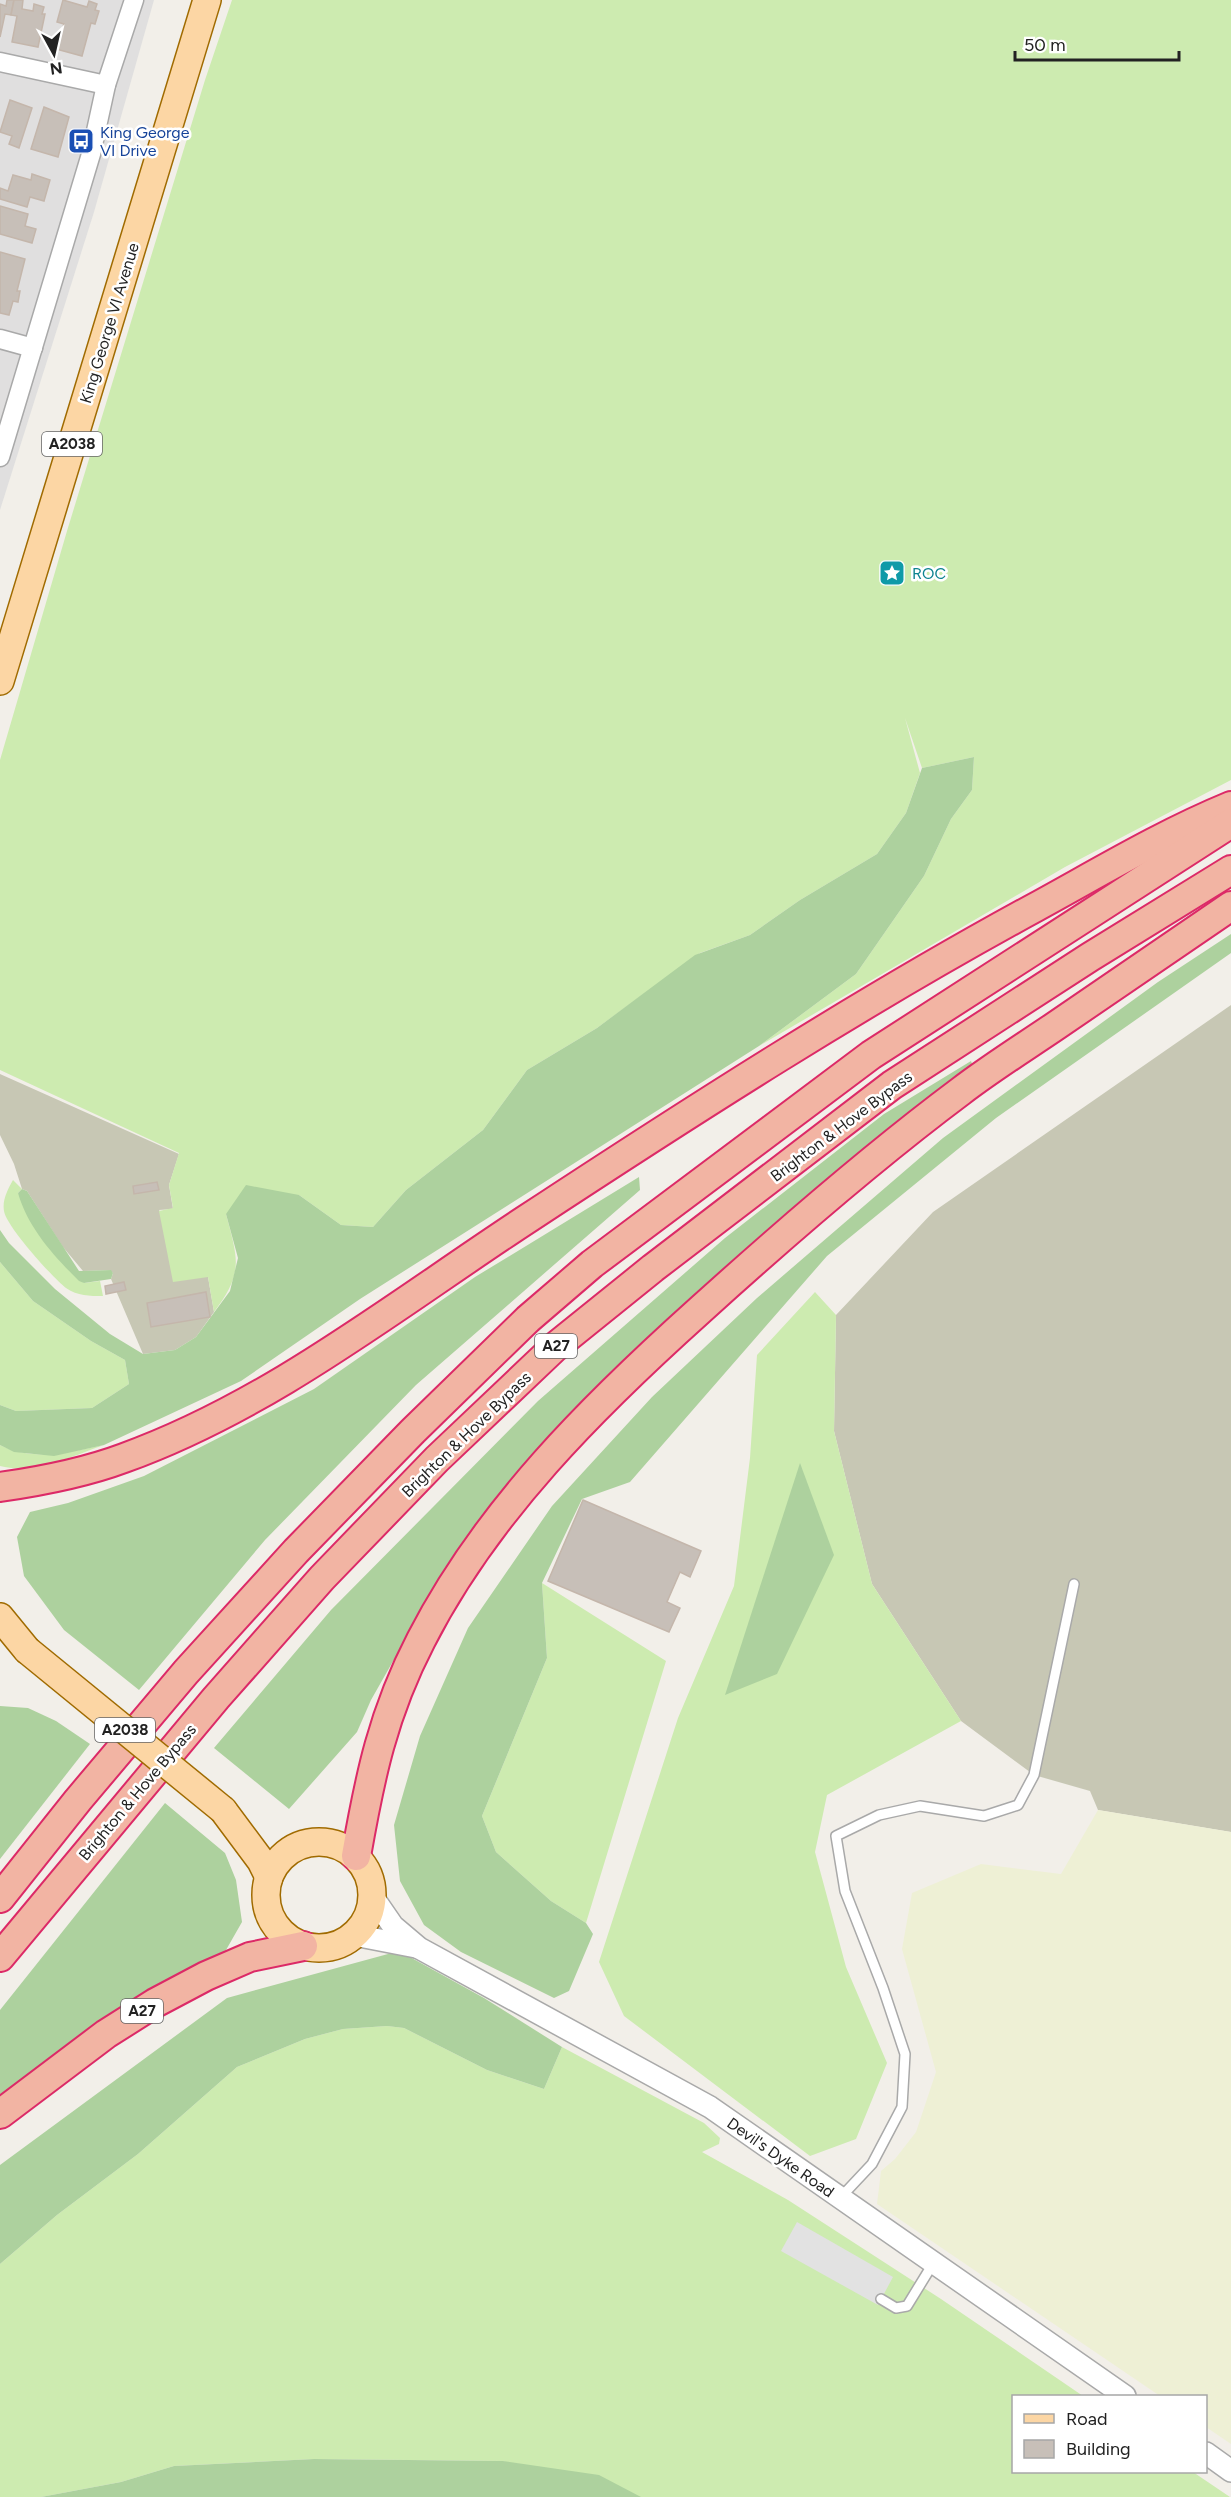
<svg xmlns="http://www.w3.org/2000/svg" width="1231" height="2497" font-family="Figtree,sans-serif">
	<rect width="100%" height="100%" fill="#f2efe9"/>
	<!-- residential -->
	<polygon fill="#e0dfdf" points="0,0 154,0 94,212 0,510"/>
	<!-- construction -->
	<g fill="#c7c7b4">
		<polygon points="1231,1005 1231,1832 1098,1810 1090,1791 1034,1775 961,1721 872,1584 834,1431 836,1315 933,1212"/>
		<polygon points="0,1074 179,1154 169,1185 173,1209 159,1210 208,1277 214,1312 196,1337 175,1350 143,1354 111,1279 113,1273 110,1270 83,1271 63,1247 27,1191 22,1189 14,1164 0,1135"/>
	</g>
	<!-- farmland -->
	<polygon fill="#eef0d5" points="1098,1810 1231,1832 1231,2444 1206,2427 1206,2396 1160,2396 877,2204 881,2171 895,2159 916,2132 936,2072 902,1949 912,1893 981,1864 1061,1874"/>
	<!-- grass -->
	<g fill="#cdebb0">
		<path d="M 232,0 L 1231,0 L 1231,780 L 1065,867 L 759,1046 L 856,974 L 924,876 L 951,819 L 972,790 L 974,757 L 922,768 L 905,718 L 920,773 L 906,813 L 877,854 L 800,900 L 750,935 L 700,953 L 597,1028 L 527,1070 L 483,1130 L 406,1190 L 373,1227 L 341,1225 L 299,1195 L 226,1214 C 238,1260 244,1272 214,1312 L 208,1277 L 173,1282 L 159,1211 L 173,1208 L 169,1185 L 179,1153 L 0,1070 L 0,760 L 67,531 L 205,80 Z"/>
		<path d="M 13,1180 L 22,1189 L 18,1193 L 84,1283 L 100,1281 L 103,1296 C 89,1296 78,1296 66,1288 C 53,1278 6,1226 4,1211 C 2,1200 8,1189 13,1180 Z"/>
		<polygon points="0,1262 33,1301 91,1341 125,1360 129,1384 92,1408 16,1411 0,1405"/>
		<polygon points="815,1292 836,1315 834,1431 872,1584 961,1721 827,1795 815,1852 846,1967 887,2063 856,2139 810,2156 624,2016 599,1962 678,1718 734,1586 750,1458 757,1355"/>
		<path d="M 0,1445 C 34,1462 69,1452 104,1445 C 72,1456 35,1475 0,1466 Z"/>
		<polygon points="542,1583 666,1661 586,1923 551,1901 496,1852 482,1816 547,1658"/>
		<polygon points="387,2026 404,2028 487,2070 544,2089 562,2047 704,2123 720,2138 719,2144 702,2152 788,2200 941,2299 1083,2396 1014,2396 1014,2472 1193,2472 1230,2497 599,2497 503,2461 314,2459 174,2466 121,2482 41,2497 0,2497 0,2264 57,2215 138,2154 237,2067 305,2039 343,2029"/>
	</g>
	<!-- forest -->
	<g fill="#add19e">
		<polygon points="974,757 972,790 951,819 924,876 856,974 759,1046 360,1299 241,1381 104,1445 54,1456 14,1452 0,1445 0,1405 16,1411 92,1408 129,1384 125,1360 91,1341 33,1301 0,1262 0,1230 9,1243 55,1289 110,1334 143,1354 175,1350 196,1337 230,1291 238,1258 226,1214 246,1185 299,1195 341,1225 373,1227 406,1190 483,1130 527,1070 597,1028 695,955 750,935 800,900 877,854 906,813 922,768"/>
		<polygon points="1231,934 1231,953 996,1118 827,1256 630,1482 582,1499 542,1583 547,1658 482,1816 496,1852 551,1901 586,1923 593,1934 569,1991 554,1998 461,1952 424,1925 400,1881 394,1825 420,1736 468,1628 552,1506 652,1397 757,1298 943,1138 1158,982"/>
		<polygon points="971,1061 974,1069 769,1229 592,1393 451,1559 371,1700 357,1732 289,1809 214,1748 331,1610 538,1401 725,1238 884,1114"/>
		<polygon points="639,1177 640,1190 416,1385 265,1540 139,1690 64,1630 24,1576 17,1537 30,1512 68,1503 144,1476 314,1389 475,1277"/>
		<path d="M 22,1189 L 27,1191 L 79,1271 L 111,1270 L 113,1273 L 111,1279 L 84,1283 L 79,1281 C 54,1256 28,1228 18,1193 Z"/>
		<polygon points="800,1463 834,1555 777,1674 725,1695"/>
		<polygon points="0,1706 28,1708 56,1721 90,1744 0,1859"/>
		<polygon points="165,1803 225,1853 236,1880 242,1922 226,1950 120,2010 0,2097 0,2010"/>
		<polygon points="399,1951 484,1998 562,2047 544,2089 487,2070 404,2028 387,2026 343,2029 305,2039 237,2067 138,2154 57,2215 0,2264 0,2165 227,1998"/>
		<polygon points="314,2459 503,2461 599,2475 641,2497 41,2497 121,2482 174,2466"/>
	</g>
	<!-- parking -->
	<polygon fill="#e2e2e2" points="797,2222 893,2277 878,2305 781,2251"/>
	<!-- building -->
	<g fill="#c7bfb8" stroke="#c4b6ab" stroke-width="1.5">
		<polygon points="7,0 14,0 11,15 5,14 0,37 0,4 6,6"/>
		<polygon points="14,0 23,0 22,9 33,11 34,4 44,7 42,14 45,14 38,47 12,42 17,16 11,15"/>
		<polygon points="63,0 87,7 89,1 97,4 95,10 99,11 95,24 91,23 82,56 56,49 64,24 57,22"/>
		<polygon points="10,100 32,108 19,148 9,144 12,136 0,132"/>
		<polygon points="44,107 69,117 58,157 31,149"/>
		<polygon points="32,174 50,180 44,201 30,197 27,207 0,199 0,188 8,191 13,175 31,180"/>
		<polygon points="0,206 28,214 25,226 36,229 32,243 0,234"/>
		<polygon points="0,252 25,259 17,291 20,291 18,302 13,301 9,315 0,313"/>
		<polygon points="157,1182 159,1190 134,1194 133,1186"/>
		<polygon points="124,1282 126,1290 106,1294 105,1286"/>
		<polygon points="206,1292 210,1317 151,1327 147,1303"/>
		<polygon points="583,1500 701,1551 690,1577 680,1572 667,1602 680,1608 669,1632 548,1581"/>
	</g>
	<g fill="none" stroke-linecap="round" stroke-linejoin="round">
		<!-- service casing -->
		<g stroke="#a9a9a9" stroke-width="12">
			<g id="service">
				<polyline points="841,2197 872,2164 902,2107 905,2054 883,1988 845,1891 836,1836 879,1815 920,1806 984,1816 1018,1805 1034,1775 1074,1584"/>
				<polyline points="881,2299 896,2308 907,2306 934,2262"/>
			</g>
		</g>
		<!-- minor casing -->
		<g stroke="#a9a9a9" stroke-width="21">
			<g id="minor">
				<polyline points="0,62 106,85"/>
				<polyline points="0,339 33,348"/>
				<polyline points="0,457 91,154 106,85 134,0"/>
			</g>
		</g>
		<!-- tertiary casing -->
		<g stroke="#a9a9a9" stroke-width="24">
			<g id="tertiary">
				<polyline points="373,1897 393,1926 419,1948 710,2107 1125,2396"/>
				<polyline points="354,1935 416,1947"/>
				<polyline points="1206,2453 1231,2471"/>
			</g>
		</g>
		<!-- primary casing -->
		<g stroke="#a06b00" stroke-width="30">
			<g id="primary">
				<polyline points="0,681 207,0"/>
				<polyline points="0,1617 27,1650"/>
				<polyline points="223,1810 261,1861 269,1877"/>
				<circle cx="319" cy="1895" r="53"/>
			</g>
		</g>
		<!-- trunk casing -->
		<g stroke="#dc2a67" stroke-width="32">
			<g id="trunk">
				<path d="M 0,1487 C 42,1481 84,1473 124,1458 C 271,1405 397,1304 527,1219 C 693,1110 861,1002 1036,907 C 1100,872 1163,834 1231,806"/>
				<path d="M 356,1856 C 370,1776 383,1713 421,1640 C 487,1511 593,1406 700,1310 C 784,1234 870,1159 961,1091 C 991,1068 1023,1048 1054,1027 C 1113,987 1172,947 1231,906"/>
				<polyline points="0,1898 78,1800 186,1672 296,1551 413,1431 528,1319 592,1264 871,1055 1231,823"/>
				<polyline points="0,1957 216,1698 322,1578 437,1459 555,1347 653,1268 892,1085 1090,957 1231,870"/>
				<polyline points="0,2114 106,2034 155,2003 206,1976 250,1957 303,1946"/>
			</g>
		</g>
		<!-- service -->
		<use href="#service" stroke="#fff" stroke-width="9"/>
		<!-- minor -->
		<use href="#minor" stroke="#fff" stroke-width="18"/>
		<!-- tertiary -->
		<use href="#tertiary" stroke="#fff" stroke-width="21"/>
		<!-- primary -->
		<use href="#primary" stroke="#fcd6a4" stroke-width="27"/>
		<!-- trunk -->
		<use href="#trunk" stroke="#f2b4a3" stroke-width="28"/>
		<!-- primary-bridge casing -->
		<g stroke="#a06b00" stroke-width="30" stroke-linecap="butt">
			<polyline id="primary-bridge" points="27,1650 223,1810"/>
		</g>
		<!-- primary-bridge -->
		<use href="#primary-bridge" stroke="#fcd6a4" stroke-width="27"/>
	</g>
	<!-- icons -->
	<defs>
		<g id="bus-square" transform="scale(1.35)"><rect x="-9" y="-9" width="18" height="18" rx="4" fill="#1a4fb4" stroke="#fff"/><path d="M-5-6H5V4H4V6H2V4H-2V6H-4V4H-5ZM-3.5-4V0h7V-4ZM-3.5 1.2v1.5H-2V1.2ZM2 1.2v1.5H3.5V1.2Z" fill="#fff"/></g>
		<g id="sight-square" transform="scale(1.35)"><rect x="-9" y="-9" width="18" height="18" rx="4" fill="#0f9aa8" stroke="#fff"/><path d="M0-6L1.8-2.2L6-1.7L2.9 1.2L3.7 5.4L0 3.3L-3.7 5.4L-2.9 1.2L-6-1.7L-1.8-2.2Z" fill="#fff"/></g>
	</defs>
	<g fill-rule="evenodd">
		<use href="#bus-square" x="81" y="141"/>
		<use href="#sight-square" x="892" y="573"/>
	</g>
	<g text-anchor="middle" stroke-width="5" stroke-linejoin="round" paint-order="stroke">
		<!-- shield labels -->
		<g fill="#fff" stroke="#646464" stroke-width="1.5">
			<rect x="42" y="432" width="60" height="24" rx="4.5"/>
			<rect x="535" y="1334" width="42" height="24" rx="4.5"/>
			<rect x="95" y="1718" width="60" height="24" rx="4.5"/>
			<rect x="121" y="1999" width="42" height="24" rx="4.5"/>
		</g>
		<g font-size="15" font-weight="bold" fill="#222">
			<text x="72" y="449">A2038</text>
			<text x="556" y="1351">A27</text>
			<text x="125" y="1735">A2038</text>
			<text x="142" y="2016">A27</text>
		</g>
		<!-- transit labels -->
		<g font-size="16" fill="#164399" stroke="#fff" text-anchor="start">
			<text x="100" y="138">King George<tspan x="100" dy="18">VI Drive</tspan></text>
		</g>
		<!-- street labels -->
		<g font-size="16" fill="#222" stroke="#fff">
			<text transform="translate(109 323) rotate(-73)" y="6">King George VI Avenue</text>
			<text transform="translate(841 1126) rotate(-37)" y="6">Brighton &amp; Hove Bypass</text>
			<text transform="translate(466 1434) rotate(-44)" y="6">Brighton &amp; Hove Bypass</text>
			<text transform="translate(137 1792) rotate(-50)" y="6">Brighton &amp; Hove Bypass</text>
			<text transform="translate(781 2157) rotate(35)" y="6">Devil's Dyke Road</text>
		</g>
		<!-- culture labels -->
		<g font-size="16" fill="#0d838f" stroke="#fff" text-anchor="start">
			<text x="912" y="579">ROC</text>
		</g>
	</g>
	<!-- legend -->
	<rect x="1012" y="2395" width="195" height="78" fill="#ffffff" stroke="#a7a7a7" stroke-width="1.5"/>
	<rect x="1024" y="2414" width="30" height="9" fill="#fcd6a4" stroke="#a7a7a7" stroke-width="1.5"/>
	<text x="1066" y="2425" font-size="18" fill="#222222">Road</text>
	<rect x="1024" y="2440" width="30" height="18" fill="#c7bfb8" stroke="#a7a7a7" stroke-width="1.5"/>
	<text x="1066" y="2455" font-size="18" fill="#222222">Building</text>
	<!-- north arrow -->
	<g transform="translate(54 54) rotate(172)" stroke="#ffffff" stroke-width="4.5" paint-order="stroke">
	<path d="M0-4.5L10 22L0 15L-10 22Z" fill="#222222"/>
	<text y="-9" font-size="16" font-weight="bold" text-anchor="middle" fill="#222222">N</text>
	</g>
	<!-- scale -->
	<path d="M1015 51v9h164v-9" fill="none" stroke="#222222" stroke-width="3"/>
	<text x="1024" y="51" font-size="18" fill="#222222" stroke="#ffffff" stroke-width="4.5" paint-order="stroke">50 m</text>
</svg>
